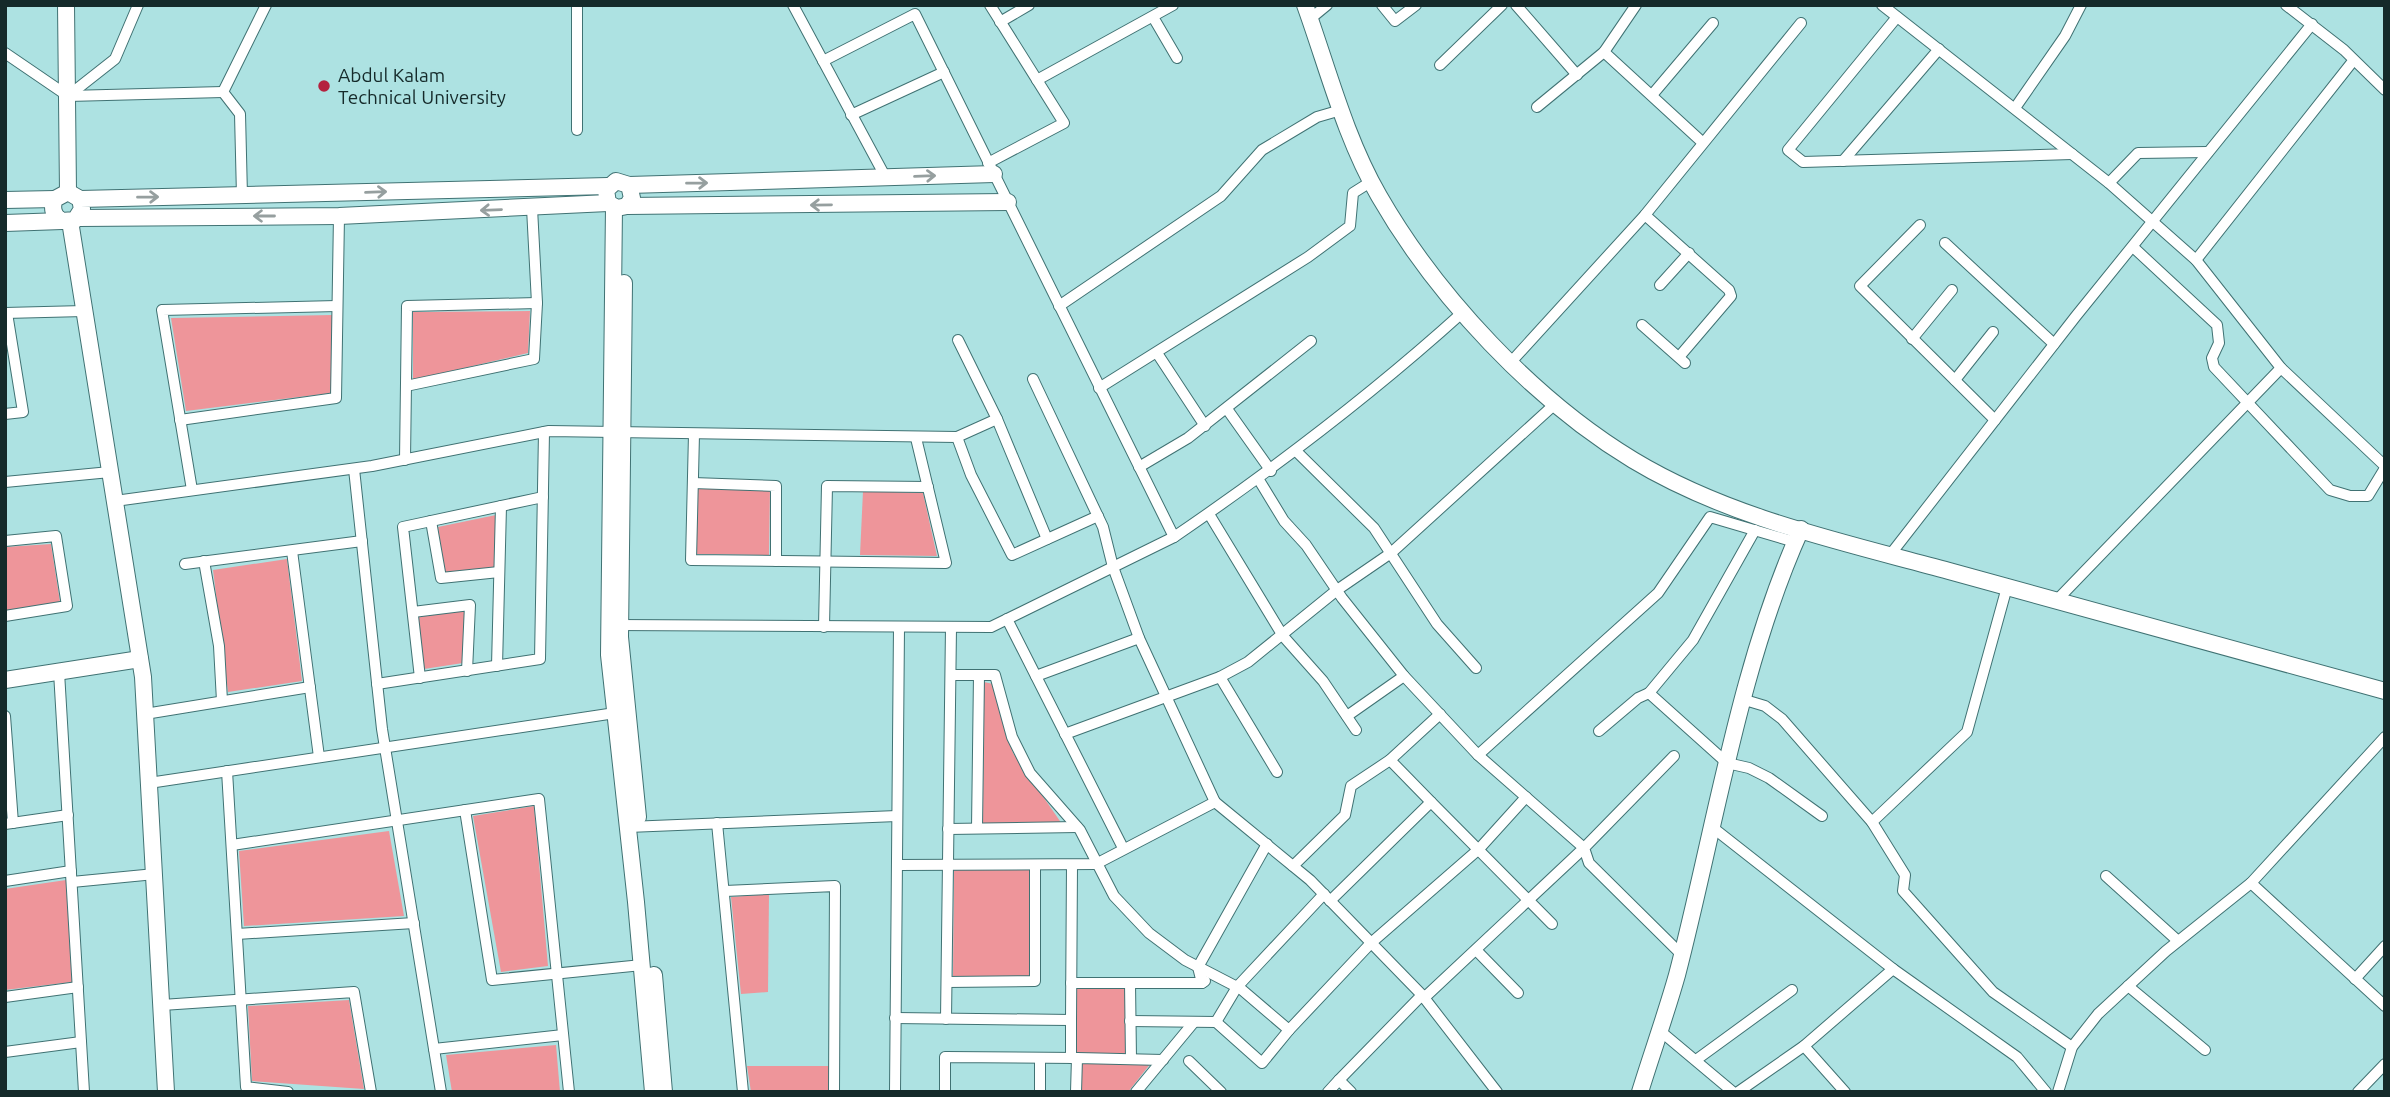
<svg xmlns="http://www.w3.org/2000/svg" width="2390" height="1097" font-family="Ubuntu,sans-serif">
	<rect width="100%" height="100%" fill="#ade2e2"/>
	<!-- green -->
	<g fill="#ee959a">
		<polygon points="530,311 528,353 413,380 413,312"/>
		<polygon points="332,315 332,393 186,411 171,318"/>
		<polygon points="697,488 770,489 769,555 696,554"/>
		<polygon points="863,491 923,493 937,556 860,555"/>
		<polygon points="496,515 495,568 445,574 438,527"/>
		<polygon points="51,544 60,602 5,611 5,547"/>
		<polygon points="287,559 302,681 228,692 213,570"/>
		<polygon points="465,609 463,663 424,669 417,616"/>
		<polygon points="984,682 993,684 1013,753 1062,824 983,823"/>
		<polygon points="534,806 548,966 501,972 473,816"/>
		<polygon points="389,831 404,916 244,926 239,851"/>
		<polygon points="954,870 1030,870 1030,976 953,976"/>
		<polygon points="66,880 72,982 5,990 5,889"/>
		<polygon points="769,894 768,992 741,994 731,897"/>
		<polygon points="1075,988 1126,988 1126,1054 1074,1053"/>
		<polygon points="349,1000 364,1089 252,1081 248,1006"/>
		<polygon points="556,1045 560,1092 452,1092 446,1055"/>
		<polygon points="1082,1063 1151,1063 1128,1092 1081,1092"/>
		<polygon points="747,1066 830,1066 829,1092 751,1092"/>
	</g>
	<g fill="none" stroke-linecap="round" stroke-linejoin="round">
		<!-- street casing -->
		<g stroke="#407273" stroke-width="12">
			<g id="street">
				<polyline points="793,5 886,178"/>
				<polyline points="1382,5 1395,21 1416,5"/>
				<polyline points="1516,5 1577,75"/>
				<polyline points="1882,5 2109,183 2196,260 2281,368 2385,466"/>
				<polyline points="2286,5 2344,50 2385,90"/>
				<polyline points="1153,17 1177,58"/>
				<polyline points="1897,17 1788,150 1803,162 2072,154"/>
				<polyline points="1310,19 1327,5"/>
				<polyline points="1000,22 1029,5"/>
				<polyline points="1604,52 1702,142"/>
				<polyline points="5,53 68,96 223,92"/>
				<polyline points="1440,65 1502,5"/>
				<polyline points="1037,80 1173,5"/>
				<polyline points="1652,95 1713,23"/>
				<polyline points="68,96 115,59 138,5"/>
				<polyline points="1537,107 1604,52 1636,5"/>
				<polyline points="2015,108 2065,36 2081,5"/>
				<polyline points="851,115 944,72"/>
				<polyline points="577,130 577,5"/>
				<polyline points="1843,161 1939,49"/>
				<polyline points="988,163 1064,123 990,5"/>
				<polyline points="2109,183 2138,153 2208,152"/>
				<polyline points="242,196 240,114 223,92 266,5"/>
				<polyline points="1645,215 1729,290 1731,296 1679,357"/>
				<polyline points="1920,225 1860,286 1995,420"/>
				<polyline points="1945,243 2054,344"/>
				<polyline points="2133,247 2217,325 2219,343 2212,358 2214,367 2330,490 2350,496 2368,496 2385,468"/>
				<polyline points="2196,260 2353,61"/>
				<polyline points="1660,285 1689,253"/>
				<polyline points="1059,306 1221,196 1262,150 1317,117 1341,110"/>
				<polyline points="5,313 84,311"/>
				<polyline points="1642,325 1685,363"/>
				<polyline points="1912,339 1952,290"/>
				<polyline points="1157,353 1205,426"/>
				<polyline points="1511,362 1645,215 1801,23"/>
				<polyline points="1033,379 1103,527 1113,567 1139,638 1215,802"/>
				<polyline points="1955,380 1993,332"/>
				<polyline points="406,386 534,359 537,303 532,208"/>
				<polyline points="1099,388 1308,257 1350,226 1353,193 1372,181"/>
				<polyline points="1227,409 1271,471"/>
				<polyline points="5,414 23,412 7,313"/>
				<polyline points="997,419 1047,539"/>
				<polyline points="180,420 336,398 339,216"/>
				<polyline points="694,434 691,560 946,563 916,438"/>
				<polyline points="957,437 997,419 958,340"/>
				<polyline points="1296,451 1374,528 1437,624 1476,668"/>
				<polyline points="405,460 407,306 537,303"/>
				<polyline points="1139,467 1188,438 1311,341"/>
				<polyline points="354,469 382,729 441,1092"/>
				<polyline points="1259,480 1284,521 1306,545 1342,598 1404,676"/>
				<polyline points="5,482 110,472"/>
				<polyline points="693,483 776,486 776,561"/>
				<polyline points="192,490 162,310 337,306"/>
				<polyline points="115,501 372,466 549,431 957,437 971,475 1012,555 1098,516"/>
				<polyline points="1209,514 1283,636 1323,681 1356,730"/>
				<polyline points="431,521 441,578 499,572"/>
				<polyline points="1755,530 1693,640 1649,693 1727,763 1749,768 1769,778 1822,816"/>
				<path d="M 1174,537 C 1278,466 1370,396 1463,312"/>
				<polyline points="5,541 56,536 67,606 5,616"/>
				<polyline points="292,551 319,757"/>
				<polyline points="1890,555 2076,316 2312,24"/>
				<polyline points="204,561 219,646 222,701"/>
				<polyline points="185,564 362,541"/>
				<polyline points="2007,587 1967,732 1872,822 1905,875 1903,891 1993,992 2072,1047"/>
				<polyline points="2056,601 2281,368"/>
				<polyline points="413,612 470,605 467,671"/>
				<polyline points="1007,619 1123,848"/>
				<polyline points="615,625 991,627 1174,537 915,14 823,61"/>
				<polyline points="824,627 827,486 928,487"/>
				<polyline points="497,666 501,506"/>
				<polyline points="59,672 84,1092"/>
				<polyline points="951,675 995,675 1012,737 1030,773 1080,830 1114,896 1149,933 1185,960 1241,989 1289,1030 1371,943 1479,849 1526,797"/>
				<polyline points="1036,676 1139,638"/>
				<polyline points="1220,677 1277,772"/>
				<polyline points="420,678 403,527 543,497"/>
				<polyline points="377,684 540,659 544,432"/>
				<polyline points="1745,700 1765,706 1782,719 1872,822"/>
				<polyline points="145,714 310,687"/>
				<polyline points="5,716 13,823"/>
				<polyline points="1347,716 1404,676 1478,755 1584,848 1424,998"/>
				<polyline points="1599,731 1638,698 1649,693"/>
				<polyline points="1065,734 1220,677 1248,662 1337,590 1391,553 1555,404"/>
				<polyline points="1478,755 1658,593 1710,517 1795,542"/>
				<polyline points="1674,756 1584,848 1589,863 1682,955"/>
				<polyline points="1390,760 1431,802"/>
				<polyline points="227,771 246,1087 288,1092"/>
				<polyline points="149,783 615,713"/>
				<polyline points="465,810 492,980 642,965"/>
				<polyline points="717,823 743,1092"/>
				<polyline points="5,824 68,815"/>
				<polyline points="628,827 897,816"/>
				<polyline points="1712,827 1893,969"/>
				<polyline points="977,828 979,675"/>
				<polyline points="948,829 1077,827"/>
				<polyline points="232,845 539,799 569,1092"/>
				<polyline points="897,865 1096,864 1215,802 1310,880 1422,995 1339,1080 1351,1092"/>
				<polyline points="1293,866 1345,815 1351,786 1390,760 1440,714"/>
				<polyline points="2106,876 2178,941"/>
				<polyline points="5,881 71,871"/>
				<polyline points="72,882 155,874"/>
				<polyline points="2251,883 2385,1006"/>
				<polyline points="725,891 835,886 834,1092"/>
				<polyline points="1330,901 1431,802 1552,924"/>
				<polyline points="237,934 414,923"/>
				<polyline points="1476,950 1518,993"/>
				<polyline points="2355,979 2385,946"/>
				<polyline points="947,982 1035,981 1035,865"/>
				<polyline points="1071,983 1202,983 1205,981"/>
				<polyline points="1130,983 1131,1059"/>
				<polyline points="1202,983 1198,967 1267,844"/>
				<polyline points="2128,986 2205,1050"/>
				<polyline points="1422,995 1497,1092"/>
				<polyline points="5,997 78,987"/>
				<polyline points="162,1005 354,992 371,1092"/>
				<polyline points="895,1018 1071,1020 1072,865"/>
				<polyline points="946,1019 951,627"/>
				<polyline points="1130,1021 1216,1022 1262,1063 1289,1030"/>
				<polyline points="1216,1022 1237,987 1324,894"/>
				<polyline points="1659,1030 1733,1092"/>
				<polyline points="1804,1046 1893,969 2017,1057 2046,1092"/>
				<polyline points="434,1049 563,1035"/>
				<polyline points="5,1052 81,1042"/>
				<polyline points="1071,1058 1071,1020"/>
				<polyline points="1696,1060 1792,990"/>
				<polyline points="1189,1061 1221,1092"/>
				<polyline points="895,1092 899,627"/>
				<polyline points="945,1092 945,1057 1077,1058"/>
				<polyline points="1040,1092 1040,1059"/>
				<polyline points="1076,1092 1077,1058 1163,1060"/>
				<polyline points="1136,1092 1194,1022"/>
				<polyline points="1328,1092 1339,1080"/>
				<polyline points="1738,1092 1804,1046 1845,1092"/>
				<polyline points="2058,1092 2072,1047 2098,1014 2166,951 2251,883 2385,737"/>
				<polyline points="2358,1092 2385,1064"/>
			</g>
		</g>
		<!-- secondary casing -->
		<g stroke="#407273" stroke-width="18">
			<g id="secondary">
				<polyline points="66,5 68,192"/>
				<path d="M 1305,5 C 1328,69 1345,137 1379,196 C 1437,297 1534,400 1633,460 C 1729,518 1843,542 1949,571 C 2094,611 2239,651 2385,691"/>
				<polyline points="629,185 632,198 627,206 617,208 608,203 606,190 616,181 629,185 994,174"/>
				<path d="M 80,199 L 82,209 L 75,220 L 62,221 C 53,216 51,208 55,199 L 68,192 L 80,199 L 608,186"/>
				<polyline points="5,200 55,199"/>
				<polyline points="627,206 1008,202"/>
				<polyline points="614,207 609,655 636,902 653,1092"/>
				<polyline points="78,218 339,216 608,203"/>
				<polyline points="70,221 143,677 166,1092"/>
				<polyline points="5,223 62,221"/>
				<polyline points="624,283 620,637 638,817"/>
				<polyline points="5,680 140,659"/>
				<polyline points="654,975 664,1092"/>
				<path d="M 1640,1092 C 1652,1053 1666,1014 1677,975 C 1715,829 1739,666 1801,529"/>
			</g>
		</g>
		<!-- street -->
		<use href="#street" stroke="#fff" stroke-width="10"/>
		<!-- secondary -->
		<use href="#secondary" stroke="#fff" stroke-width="16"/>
	</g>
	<!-- one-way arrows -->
	<defs><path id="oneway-shaft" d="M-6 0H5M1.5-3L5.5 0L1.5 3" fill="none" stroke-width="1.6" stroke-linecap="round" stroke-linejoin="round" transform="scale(1.75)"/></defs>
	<g stroke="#969f9f">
		<use href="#oneway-shaft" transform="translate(925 176) rotate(-2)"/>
		<use href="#oneway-shaft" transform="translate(697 183) rotate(-1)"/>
		<use href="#oneway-shaft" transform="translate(376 192) rotate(-2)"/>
		<use href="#oneway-shaft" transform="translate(148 197) rotate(-1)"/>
		<use href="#oneway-shaft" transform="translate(821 205) rotate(179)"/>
		<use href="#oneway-shaft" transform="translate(491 210) rotate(178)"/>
		<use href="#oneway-shaft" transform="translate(264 216) rotate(180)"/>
	</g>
	<!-- markers -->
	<circle fill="#b4213e" stroke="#ade2e2" stroke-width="2.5" cx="324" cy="86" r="7"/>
	<g text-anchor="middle" stroke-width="5" stroke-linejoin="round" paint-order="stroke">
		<!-- poi labels -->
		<g font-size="19" fill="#152a2a" stroke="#ade2e2" text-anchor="start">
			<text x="338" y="82">Abdul Kalam<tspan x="338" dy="22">Technical University</tspan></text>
		</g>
	</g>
	<!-- border -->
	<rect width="2390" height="1097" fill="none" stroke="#152a2a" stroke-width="14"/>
</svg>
